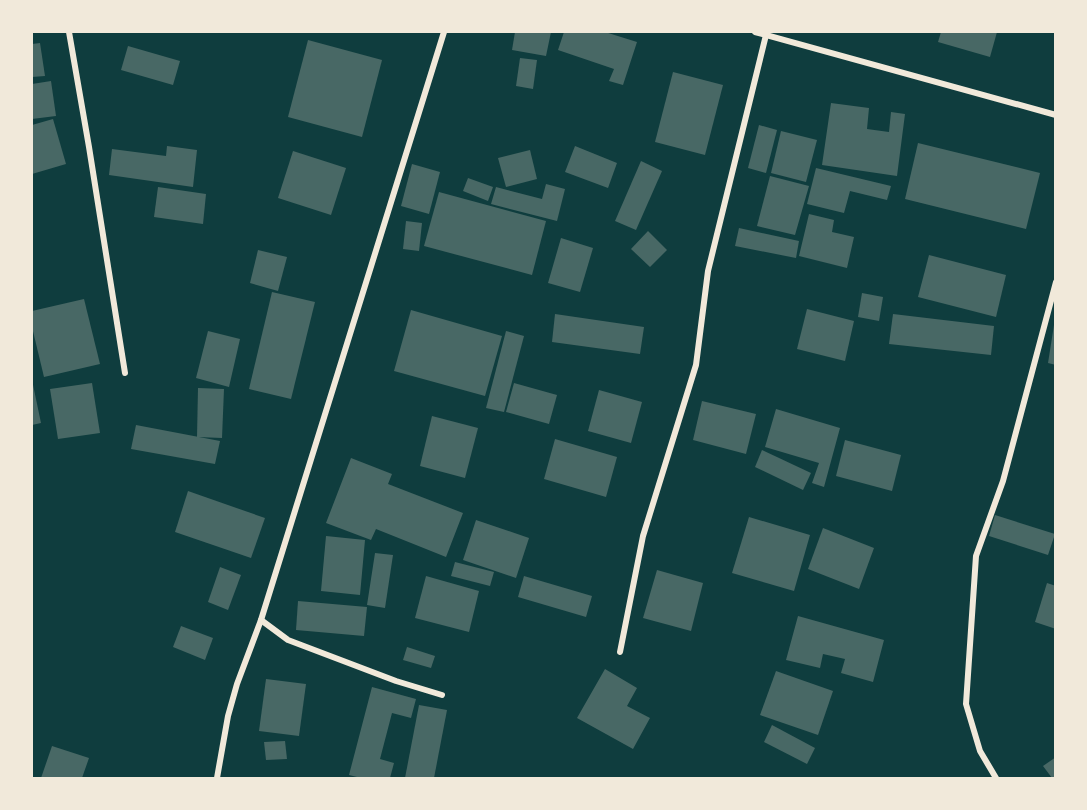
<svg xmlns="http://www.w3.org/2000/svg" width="1087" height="810" font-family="'DejaVu Sans',sans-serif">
	<rect width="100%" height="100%" fill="#0f3d3e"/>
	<!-- building -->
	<g fill="#486865">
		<polygon points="515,32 551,32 546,56 512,50"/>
		<polygon points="564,32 605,32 637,42 623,85 609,81 614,69 558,50"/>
		<polygon points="941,32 997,32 990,57 938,42"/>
		<polygon points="308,40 382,60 362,137 288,117"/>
		<polygon points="40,43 45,76 32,77 32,44"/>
		<polygon points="128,46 180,61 173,85 121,70"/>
		<polygon points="520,58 537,60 533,89 516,86"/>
		<polygon points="673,72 723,85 705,155 655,142"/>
		<polygon points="51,81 56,116 32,119 32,84"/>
		<polygon points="831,103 869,108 867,129 889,132 891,112 905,114 897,176 822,165"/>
		<polygon points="53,119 66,164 32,174 32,125"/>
		<polygon points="759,125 777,130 766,173 748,168"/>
		<polygon points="781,131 817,140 806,182 771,173"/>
		<polygon points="918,143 1040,173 1026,229 905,199"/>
		<polygon points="167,146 197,150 193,187 109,175 112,149 166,156"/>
		<polygon points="575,146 617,163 608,188 565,172"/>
		<polygon points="530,150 537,179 506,187 498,158"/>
		<polygon points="293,151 346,168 331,215 278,198"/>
		<polygon points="641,161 662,171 636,230 615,221"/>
		<polygon points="412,164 440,172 429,214 401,206"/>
		<polygon points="816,168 891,186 887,200 850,191 844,213 807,204"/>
		<polygon points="770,176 809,186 795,235 757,226"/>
		<polygon points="468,178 493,187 488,201 463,191"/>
		<polygon points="546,184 565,189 557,221 491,204 496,187 542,199"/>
		<polygon points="158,187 206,194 203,224 154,217"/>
		<polygon points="439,192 546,221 532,275 424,246"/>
		<polygon points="809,214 834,220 832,232 854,237 847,268 799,256"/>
		<polygon points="406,221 422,223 419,251 403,249"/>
		<polygon points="739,228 799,241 796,258 735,246"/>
		<polygon points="648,231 667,250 650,267 631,249"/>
		<polygon points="561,238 593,248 580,292 548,283"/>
		<polygon points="258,250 287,257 278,291 250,283"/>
		<polygon points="929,255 1006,275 996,317 918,297"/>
		<polygon points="272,292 315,302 291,399 249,389"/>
		<polygon points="862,293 883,297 879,321 858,317"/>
		<polygon points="84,299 100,364 44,377 32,327 32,311"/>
		<polygon points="807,309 854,321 845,361 797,349"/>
		<polygon points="411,310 502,336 485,396 394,371"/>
		<polygon points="555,314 644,327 640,354 552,342"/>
		<polygon points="893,314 994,326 991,355 889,344"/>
		<polygon points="1054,325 1056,326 1056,365 1048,363"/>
		<polygon points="208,331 240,339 229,387 196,378"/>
		<polygon points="506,331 524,336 504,412 486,408"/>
		<polygon points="32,380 41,423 32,425"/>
		<polygon points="92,383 100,433 58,439 50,389"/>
		<polygon points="514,383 557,395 549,424 506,412"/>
		<polygon points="198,388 224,389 222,438 197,437"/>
		<polygon points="599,390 642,402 631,443 588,431"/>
		<polygon points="702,401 756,414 746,454 693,440"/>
		<polygon points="776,409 840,428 824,487 812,483 819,463 765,447"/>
		<polygon points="432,416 478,428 465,478 420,466"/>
		<polygon points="136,425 220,441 215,464 131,449"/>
		<polygon points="555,439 617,457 606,497 544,479"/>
		<polygon points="845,440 901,455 892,491 836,476"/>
		<polygon points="762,450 811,473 803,490 755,467"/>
		<polygon points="351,458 392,474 388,484 463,513 446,557 376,529 371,540 326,523"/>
		<polygon points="188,491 265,518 251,558 175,532"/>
		<polygon points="995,515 1055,534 1048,555 989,536"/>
		<polygon points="749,517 810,535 794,591 732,573"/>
		<polygon points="476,520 529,538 516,578 463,560"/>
		<polygon points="823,528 874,548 859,589 808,569"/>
		<polygon points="326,536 365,540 360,595 321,591"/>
		<polygon points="375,553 393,555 385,608 367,605"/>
		<polygon points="455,562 494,572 490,586 451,576"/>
		<polygon points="220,567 241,575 228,610 208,602"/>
		<polygon points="657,570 703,583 691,631 643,618"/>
		<polygon points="426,576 479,591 469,632 415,618"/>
		<polygon points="524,576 592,596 586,617 518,597"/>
		<polygon points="1047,583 1056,586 1056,629 1035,622"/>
		<polygon points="298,601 367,607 364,636 296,630"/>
		<polygon points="798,616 884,640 873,682 841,673 845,659 823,654 820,668 786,660"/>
		<polygon points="181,626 213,638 205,660 173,647"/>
		<polygon points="407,647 435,656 431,668 403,660"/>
		<polygon points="605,669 637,688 627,706 650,718 633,749 577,718"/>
		<polygon points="776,671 833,691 818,735 760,715"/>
		<polygon points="266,679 306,684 299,736 259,731"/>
		<polygon points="372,687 416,699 411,718 392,713 380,759 394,763 390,778 361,778 349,775"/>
		<polygon points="419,705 447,710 434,778 405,778"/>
		<polygon points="772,725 815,748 807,764 764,742"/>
		<polygon points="285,741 287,759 266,760 264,742"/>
		<polygon points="52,746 89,758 82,778 41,778"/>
		<polygon points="1056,757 1056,778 1052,778 1043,766"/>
	</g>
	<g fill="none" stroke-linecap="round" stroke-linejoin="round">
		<!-- minor -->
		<g stroke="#f1e9da" stroke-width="6">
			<polyline points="69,32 89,147 125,373"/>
			<polyline points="755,32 1056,115"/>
			<polyline points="261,620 288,640 396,681 442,695"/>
			<polyline points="620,652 643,536 696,365 708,271 766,35"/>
			<polyline points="217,778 228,716 237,684 261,620 444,32"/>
			<polyline points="996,778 980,751 966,704 976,556 1003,481 1056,282"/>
		</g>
	</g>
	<!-- border -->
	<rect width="1087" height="810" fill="none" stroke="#f1e9da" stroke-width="66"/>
</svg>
